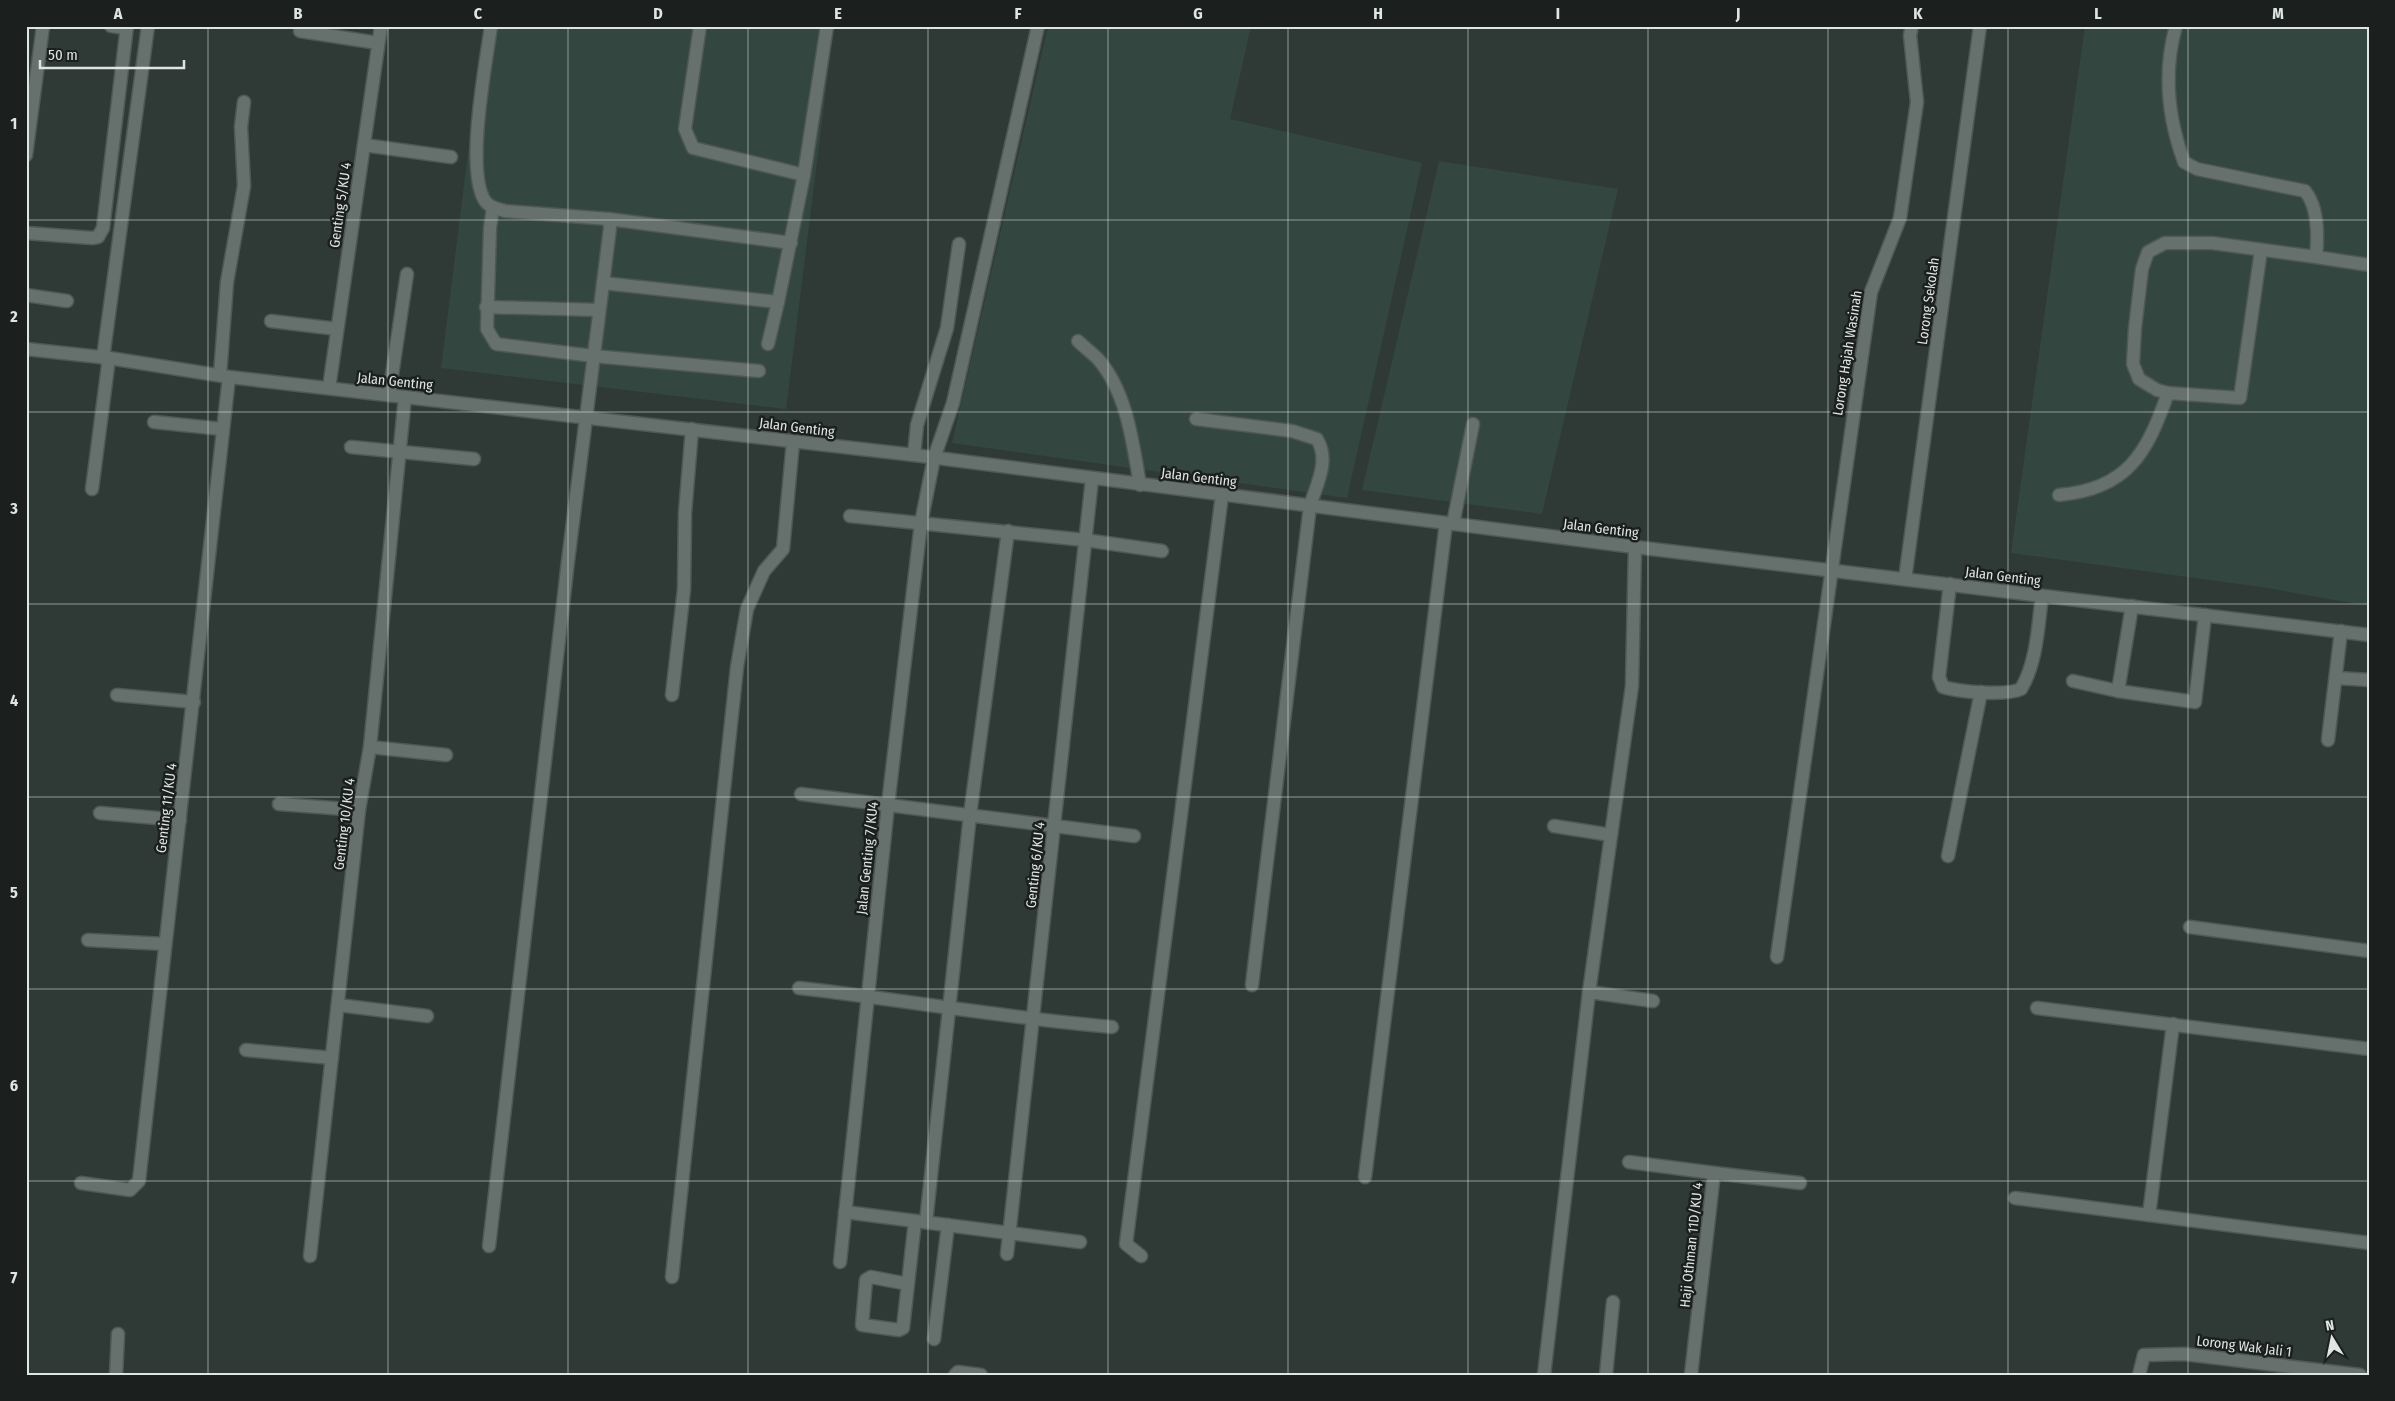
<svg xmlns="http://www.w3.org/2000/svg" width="2395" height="1401" font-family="'Fira Sans Condensed',sans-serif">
	<rect width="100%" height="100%" fill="#2f3a36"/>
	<!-- built -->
	<g fill="#344640">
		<polygon points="484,26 834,26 786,409 441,368"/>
		<polygon points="1048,26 1251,26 1230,119 1422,163 1347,498 952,443"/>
		<polygon points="2085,26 2369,26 2369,606 2261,587 2011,553"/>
		<polygon points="1439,161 1618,189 1542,514 1362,490"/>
	</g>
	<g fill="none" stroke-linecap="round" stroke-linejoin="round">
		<!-- minor casing -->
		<g stroke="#4f5855" stroke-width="15">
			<g id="minor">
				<polyline points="111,26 126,28"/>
				<polyline points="700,26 685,129 693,148 804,175 778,302"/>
				<path d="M 2176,26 C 2163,72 2168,118 2184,162 L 2197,169 L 2305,191 C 2319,208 2318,237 2316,257 L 2369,265"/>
				<polyline points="300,31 378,43"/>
				<polyline points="364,145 451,157"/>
				<polyline points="26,155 43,26"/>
				<polyline points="804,175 827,26"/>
				<polyline points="493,208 490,228 487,329 496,344 593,356 759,371"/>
				<polyline points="609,219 791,243"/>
				<polyline points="26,233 92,238 98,237 103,228 127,26"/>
				<polyline points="603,283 778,302 768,344"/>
				<polyline points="26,295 67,301"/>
				<polyline points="486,307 599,310"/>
				<polyline points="271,321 337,329"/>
				<path d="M 1078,341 C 1084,347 1092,353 1098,359 C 1127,392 1133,444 1140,485"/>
				<polyline points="26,349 109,358 229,377 914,455 1635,547 2369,635"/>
				<polyline points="103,358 148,26"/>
				<polyline points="220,375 227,282 244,186 241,127 244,102"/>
				<polyline points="329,388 381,26"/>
				<polyline points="2168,393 2240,398 2261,250"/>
				<polyline points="389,395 407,274"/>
				<path d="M 1196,419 L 1292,431 L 1317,439 C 1330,461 1317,483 1310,506 L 1252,985"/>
				<polyline points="154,422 222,429"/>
				<polyline points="351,447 474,459"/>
				<polyline points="914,455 917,425 947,328 959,244"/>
				<polyline points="92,489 109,358"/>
				<path d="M 2059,495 C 2128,489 2147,453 2168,393 L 2157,390 L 2139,379 L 2133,364 L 2135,328 L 2142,269 L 2148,252 L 2165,243 L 2212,243 L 2316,257"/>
				<polyline points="850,516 1085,540 1162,551"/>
				<polyline points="1453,524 1473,424"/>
				<polyline points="1905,579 1980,26"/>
				<path d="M 1950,584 L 1939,677 L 1943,687 C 1960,692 2005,696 2021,689 C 2037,662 2038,626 2042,596"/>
				<polyline points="2336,678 2369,680"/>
				<polyline points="2073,681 2118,691 2195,702 2205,615"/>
				<polyline points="2118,691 2132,606"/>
				<polyline points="117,695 194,702"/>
				<polyline points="672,695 684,589 685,513 692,429"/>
				<polyline points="2328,740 2341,631"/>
				<polyline points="370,747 446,755"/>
				<polyline points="801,794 1134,836"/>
				<polyline points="279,804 359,810"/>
				<polyline points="100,813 180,820"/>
				<polyline points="1554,826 1611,835"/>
				<polyline points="1948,856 1981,692"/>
				<polyline points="2190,927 2369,951"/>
				<polyline points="88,940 165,944"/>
				<polyline points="1777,957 1871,292 1900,218 1917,102 1910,35 1912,26"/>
				<path d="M 799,988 C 904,1000 1007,1018 1112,1027"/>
				<polyline points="1589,992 1653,1001"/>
				<polyline points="338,1005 427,1016"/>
				<polyline points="2037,1008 2369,1049"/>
				<polyline points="246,1050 332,1058"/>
				<polyline points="1629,1162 1714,1173 1691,1375"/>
				<polyline points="1714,1173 1800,1183"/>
				<polyline points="1365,1177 1446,523"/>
				<polyline points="81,1183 130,1190 139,1181 229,377"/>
				<polyline points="2015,1198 2369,1243"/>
				<polyline points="845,1212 1080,1242"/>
				<polyline points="2149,1215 2173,1024"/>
				<polyline points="926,1222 970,815 1008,531"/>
				<path d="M 489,1246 L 568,561 L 610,228 L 609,219 L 505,211 C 498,209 490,208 485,201 C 465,170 486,64 491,26"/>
				<polyline points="1007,1254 1092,479"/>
				<polyline points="310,1256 359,810 370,747 405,397"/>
				<polyline points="1141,1256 1126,1244 1222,495"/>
				<polyline points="840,1262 888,805 921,523 934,458 953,403 1038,26"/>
				<polyline points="672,1277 737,667 747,609 764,571 783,549 793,442"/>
				<polyline points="908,1284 871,1277 866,1280 862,1325 899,1330 903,1328 915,1221"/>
				<polyline points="934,1339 948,1225"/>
				<polyline points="116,1375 118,1334"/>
				<polyline points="955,1375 958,1372 981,1375"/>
				<polyline points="1544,1375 1589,992 1632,686 1635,547"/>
				<polyline points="1606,1375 1613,1302"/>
				<polyline points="2139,1375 2144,1355 2184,1354 2360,1375"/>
			</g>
		</g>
		<!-- minor -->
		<use href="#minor" stroke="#66716e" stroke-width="12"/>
	</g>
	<!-- grid -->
	<path fill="none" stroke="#dfe5e3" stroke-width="1" stroke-opacity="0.55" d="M 208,26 L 208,1375M 388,26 L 388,1375M 568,26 L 568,1375M 748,26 L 748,1375M 928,26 L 928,1375M 1108,26 L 1108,1375M 1288,26 L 1288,1375M 1468,26 L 1468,1375M 1648,26 L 1648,1375M 1828,26 L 1828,1375M 2008,26 L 2008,1375M 2188,26 L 2188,1375M 26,220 L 2369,220M 26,412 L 2369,412M 26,604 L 2369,604M 26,797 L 2369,797M 26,989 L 2369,989M 26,1181 L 2369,1181"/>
	<g text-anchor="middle" stroke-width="5" stroke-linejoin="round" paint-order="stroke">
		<!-- street labels -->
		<g font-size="14" fill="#dfe5e3" stroke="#1b201e">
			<text transform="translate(340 205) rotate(-82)" y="5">Genting 5/KU 4</text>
			<text transform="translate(1928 301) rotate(-82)" y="5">Lorong Sekolah</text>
			<text transform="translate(1847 353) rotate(-81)" y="5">Lorong Hajah Wasinah</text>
			<text transform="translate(395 381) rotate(6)" y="5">Jalan Genting</text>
			<text transform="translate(797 427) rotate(7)" y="5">Jalan Genting</text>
			<text transform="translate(1199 477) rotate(7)" y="5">Jalan Genting</text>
			<text transform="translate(1601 528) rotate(7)" y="5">Jalan Genting</text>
			<text transform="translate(2003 576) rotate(7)" y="5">Jalan Genting</text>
			<text transform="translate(166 808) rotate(-83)" y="5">Genting 11/KU 4</text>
			<text transform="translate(344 824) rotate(-83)" y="5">Genting 10/KU 4</text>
			<text transform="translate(867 858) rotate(-84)" y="5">Jalan Genting 7/KU4</text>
			<text transform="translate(1035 865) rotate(-84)" y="5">Genting 6/KU 4</text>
			<text transform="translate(1691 1245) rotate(-84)" y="5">Haji Othman 11D/KU 4</text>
			<text transform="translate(2244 1346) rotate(7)" y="5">Lorong Wak Jali 1</text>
		</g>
	</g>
	<!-- border -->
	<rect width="2395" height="1401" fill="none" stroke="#1b201e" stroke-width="55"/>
	<!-- north arrow -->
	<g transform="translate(2332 1338) rotate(350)" stroke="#1b201e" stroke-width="4" paint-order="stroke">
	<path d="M0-4L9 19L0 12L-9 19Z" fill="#dfe5e3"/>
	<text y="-8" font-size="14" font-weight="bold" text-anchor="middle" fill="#dfe5e3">N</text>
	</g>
	<!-- scale -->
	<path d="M40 60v8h144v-8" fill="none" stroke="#dfe5e3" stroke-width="2.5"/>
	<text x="48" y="60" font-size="15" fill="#dfe5e3" stroke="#1b201e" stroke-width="4" paint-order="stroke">50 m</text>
	<rect x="28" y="28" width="2340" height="1346" fill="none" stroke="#dfe5e3" stroke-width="2"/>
	<g font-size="16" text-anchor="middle" font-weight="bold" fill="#dfe5e3">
		<text x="118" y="19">A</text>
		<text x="298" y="19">B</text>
		<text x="478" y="19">C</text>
		<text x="658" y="19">D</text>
		<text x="838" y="19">E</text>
		<text x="1018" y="19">F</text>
		<text x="1198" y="19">G</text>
		<text x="1378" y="19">H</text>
		<text x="1558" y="19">I</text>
		<text x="1738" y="19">J</text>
		<text x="1918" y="19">K</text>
		<text x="2098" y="19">L</text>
		<text x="2278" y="19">M</text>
		<text x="14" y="129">1</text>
		<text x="14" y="322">2</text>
		<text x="14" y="514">3</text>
		<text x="14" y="706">4</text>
		<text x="14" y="898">5</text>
		<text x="14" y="1091">6</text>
		<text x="14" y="1283">7</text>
	</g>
</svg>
